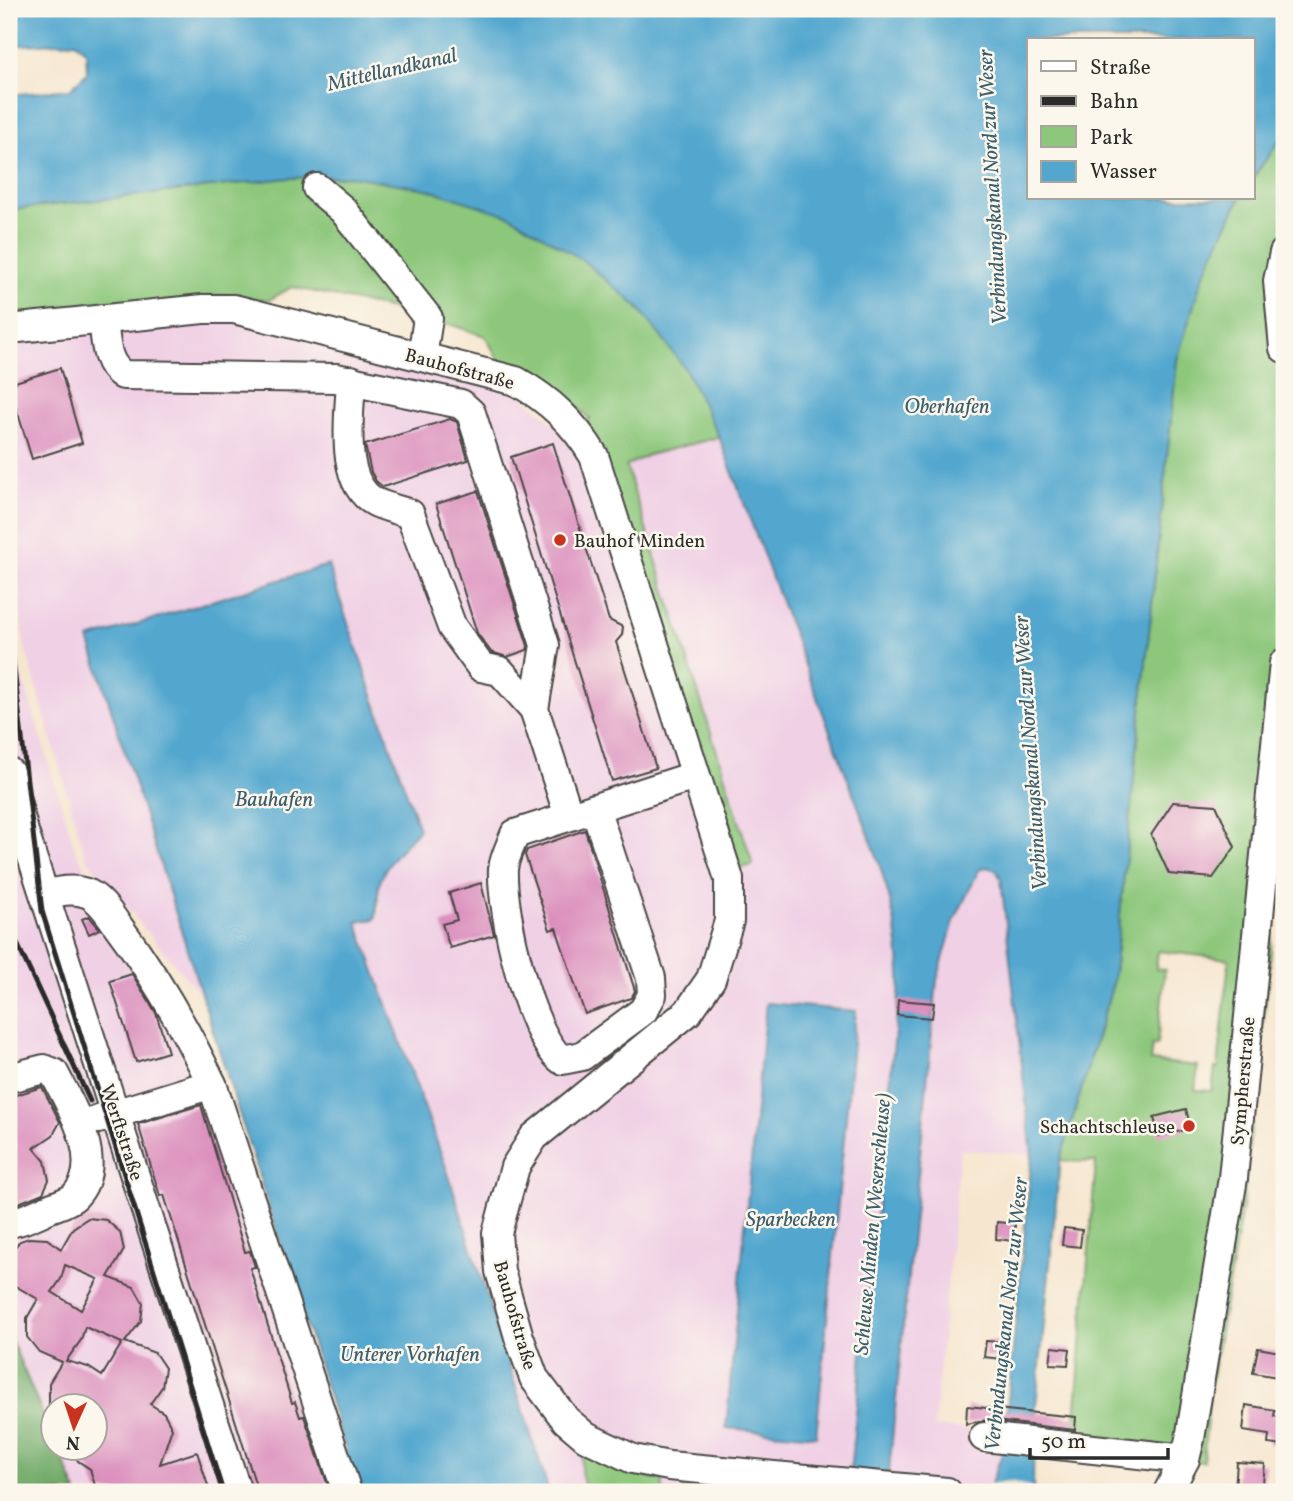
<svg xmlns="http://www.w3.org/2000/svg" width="1293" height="1501" font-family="Vollkorn,serif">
	<rect width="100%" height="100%" fill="#fbf7ec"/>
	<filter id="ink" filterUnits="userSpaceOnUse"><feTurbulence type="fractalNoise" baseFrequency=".0143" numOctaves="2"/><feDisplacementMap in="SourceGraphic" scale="14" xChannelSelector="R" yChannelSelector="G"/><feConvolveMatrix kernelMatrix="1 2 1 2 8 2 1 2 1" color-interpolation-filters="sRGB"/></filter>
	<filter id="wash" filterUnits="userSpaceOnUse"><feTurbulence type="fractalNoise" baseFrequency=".00686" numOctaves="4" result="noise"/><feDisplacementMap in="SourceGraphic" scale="28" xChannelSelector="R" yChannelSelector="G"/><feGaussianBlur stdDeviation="1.57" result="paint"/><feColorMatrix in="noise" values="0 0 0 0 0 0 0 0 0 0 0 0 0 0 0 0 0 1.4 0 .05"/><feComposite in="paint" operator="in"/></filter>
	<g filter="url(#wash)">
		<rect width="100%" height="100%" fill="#f6e6cf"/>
		<!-- built -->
		<g fill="#f0d0e5">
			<polygon points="218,319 513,388 573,440 740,868 752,865 626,466 648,455 719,437 891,897 900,959 898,1008 932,1011 944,947 972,883 979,870 987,867 996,870 1001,879 1032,1155 960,1149 934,1427 1004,1433 1003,1451 988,1492 887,1492 890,1452 854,1448 848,1492 549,1492 447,1170 357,921 364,919 365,923 375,919 380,912 379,884 386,867 419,829 328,566 89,640 204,999 86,858 24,644 9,532 9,340"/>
			<polygon points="9,556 19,666 76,852 195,1038 337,1492 77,1492 58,1449 94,1448 94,1406 52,1406 52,1436 9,1335"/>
		</g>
		<!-- green -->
		<g fill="#8dc77b" stroke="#5c7953" stroke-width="2" fill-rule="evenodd">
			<path d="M 1284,135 L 1284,768 L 1270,963 L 1243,1202 L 1210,1388 L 1203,1462 L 1073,1445 L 1096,1162 L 1060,1161 L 1113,983 L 1177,360 C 1191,302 1212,249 1241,198 L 1253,198 L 1253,178 ZM 1158,951 L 1229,959 L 1218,1068 L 1215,1068 L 1212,1091 L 1195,1090 L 1198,1066 L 1150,1061 L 1152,1045 L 1157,1045 L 1165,970 L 1156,969 Z"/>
			<path d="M 352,176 C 402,184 466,194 512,216 C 580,250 647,305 686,370 C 699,392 708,415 719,437 L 648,455 L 626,466 L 753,865 L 740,868 L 583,422 L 590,419 L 552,384 L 499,360 L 485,336 L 442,322 L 335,198 L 305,198 L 329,208 L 419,315 L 292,287 L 269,300 L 225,295 L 9,320 L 9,210 L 288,178 Z"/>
			<polygon points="587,1455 631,1474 663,1480 663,1492 586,1492 581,1472 582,1458"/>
			<polygon points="683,1482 806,1492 682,1492"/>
		</g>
		<!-- forest -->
		<polygon fill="#72ac6b" stroke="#4e6c4b" stroke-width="2" points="9,1335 52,1436 52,1448 58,1449 77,1492 9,1492"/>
		<!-- water -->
		<g fill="#53a7cf" stroke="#3f697d" stroke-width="2">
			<path d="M 9,9 L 1284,9 L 1284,135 L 1253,177 L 1253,40 L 1029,40 L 1029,198 L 1240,198 L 1203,275 L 1177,360 L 1113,983 L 1060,1161 L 1034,1427 L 1033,1492 L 988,1492 L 1003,1451 L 1032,1155 L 1001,879 L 996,870 L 987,867 L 979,870 L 954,921 L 937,980 L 887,1492 L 848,1492 L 900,984 C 901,937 890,895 875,851 L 719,437 L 686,370 L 639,308 L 581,259 L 511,216 L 427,189 L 352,176 L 288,178 L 9,210 L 9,95 L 70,89 L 87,73 L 86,52 L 75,42 L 9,46 Z"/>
			<path d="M 328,565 L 419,829 C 405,845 387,861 380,882 C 376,896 379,907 375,919 L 357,922 L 447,1170 L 549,1492 L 359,1492 L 89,639 Z"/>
			<polygon points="766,1003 856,1011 816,1436 726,1428"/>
		</g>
		<!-- pier -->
		<polygon fill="#f6e6cf" points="1014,1482 1036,1489 1037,1492 985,1492 987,1484"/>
		<g id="blocks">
			<!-- building -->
			<g fill="#db8fbd" fill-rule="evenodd">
				<polygon points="60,368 82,443 32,459 9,384"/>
				<polygon points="450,419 457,422 468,460 383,487 376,481 371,472 365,445"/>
				<polygon points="553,443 609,620 623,627 622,635 616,642 656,768 612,781 511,457"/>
				<polygon points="478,491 528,646 527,650 507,657 491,652 477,633 436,504"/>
				<polygon points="1173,802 1216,805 1235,847 1213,878 1169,874 1151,835"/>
				<polygon points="585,830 635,991 631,998 585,1014 556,928 550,930 525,855 527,850"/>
				<polygon points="481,883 494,935 450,948 442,924 457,920 449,893"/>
				<polygon points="89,916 100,929 89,934 82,919"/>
				<polygon points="132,974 156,1013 168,1052 136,1062 110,981"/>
				<polygon points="898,1000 934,1003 932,1018 897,1015"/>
				<polygon points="42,1087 60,1122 53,1135 34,1148 45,1161 49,1180 43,1193 16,1204 9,1204 9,1150 17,1146 9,1130 9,1097"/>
				<polygon points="201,1105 245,1252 250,1251 255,1267 250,1268 292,1403 295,1402 300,1417 304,1416 330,1492 258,1492 164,1195 160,1196 138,1124"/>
				<polygon points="1186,1109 1191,1129 1158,1136 1154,1117"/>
				<path d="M 88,1218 L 106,1220 L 120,1232 L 124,1250 L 108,1277 L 134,1287 L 143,1303 L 141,1321 L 125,1342 L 155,1353 L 165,1368 L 162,1387 L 150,1404 L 164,1413 L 172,1428 L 160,1464 L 197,1452 L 210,1492 L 97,1492 L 90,1469 L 78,1461 L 71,1448 L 94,1448 L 94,1406 L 49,1406 L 49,1383 L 62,1362 L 39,1352 L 27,1337 L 27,1318 L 38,1299 L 12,1284 L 9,1277 L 9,1255 L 20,1241 L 29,1238 L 47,1239 L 61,1249 L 73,1228 ZM 65,1265 L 98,1279 L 81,1310 L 52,1292 L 61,1279 ZM 85,1327 L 122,1343 L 102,1376 L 88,1367 L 66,1361 L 81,1340 Z"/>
				<polygon points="997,1222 1015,1224 1014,1241 996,1239"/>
				<polygon points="1064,1228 1082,1230 1080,1247 1062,1245"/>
				<polygon points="986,1341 1004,1342 1002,1359 984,1357"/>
				<polygon points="1052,1347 1070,1349 1068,1365 1050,1364"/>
				<polygon points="1258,1348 1280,1352 1279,1357 1284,1358 1284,1378 1253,1373"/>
				<polygon points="1246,1405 1275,1410 1274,1416 1284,1418 1284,1446 1268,1444 1269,1435 1243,1431"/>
				<polygon points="967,1406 1076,1417 1075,1430 986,1420 966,1424"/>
				<polygon points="1237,1462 1265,1464 1262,1492 1235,1490"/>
			</g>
		</g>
	</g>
	<g filter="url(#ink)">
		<use href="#blocks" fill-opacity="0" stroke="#494744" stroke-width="2"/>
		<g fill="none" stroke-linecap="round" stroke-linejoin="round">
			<!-- minor casing -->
			<g stroke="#494744" stroke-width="32">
				<g id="minor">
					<polyline points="317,188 343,210 428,318 422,357"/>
					<polyline points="1284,253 1278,281 1284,348"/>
					<path d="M 103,319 C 106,339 104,362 123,375 L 336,378 L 461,404 L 471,413 L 545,645 L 534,709 L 569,816"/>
					<path d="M 9,329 L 203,309 L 234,309 L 516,381 C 550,400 574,423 594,456 L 729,879 L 729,921 L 711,979 L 688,1012 L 534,1137 L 515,1167 L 497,1233 L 500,1271 L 519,1337 L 534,1378 L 566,1420 L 586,1437 L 633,1459 L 669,1466 L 947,1492"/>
					<path d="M 351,380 C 350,413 338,482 375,502 C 385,507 399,510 410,514 L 452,627 L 481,667 L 500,671 L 534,709"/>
					<polyline points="9,772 24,832 237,1492"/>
					<path d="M 595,808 L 651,978 L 652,995 L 643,1011 L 582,1056 L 562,1060 C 529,1036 501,911 503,869 C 504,858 511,845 515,834 L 694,776"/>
					<path d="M 47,895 C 61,890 75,888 89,894 C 101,900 110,915 118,926 C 155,975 185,1028 212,1084 L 347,1492"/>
					<path d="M 9,1078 L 44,1069 L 54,1073 C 70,1105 107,1163 75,1196 C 69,1202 57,1205 50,1208 C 36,1214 24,1221 9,1223"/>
					<polyline points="98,1119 212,1084"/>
					<polyline points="984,1437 1185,1459"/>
					<polyline points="1168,1492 1185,1459 1190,1439 1233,1178 1284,663"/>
				</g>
			</g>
			<!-- minor -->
			<use href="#minor" stroke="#fff" stroke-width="28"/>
			<!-- rail -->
			<g stroke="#2b2b2b" stroke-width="5">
				<polyline points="9,625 42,911 223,1492"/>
				<polyline points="9,926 90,1101"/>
			</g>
		</g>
	</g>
	<!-- markers -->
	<g fill="#c8321e" stroke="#fbf7ec" stroke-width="2.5">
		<circle cx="560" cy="540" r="7"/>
		<circle cx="1189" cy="1126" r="7"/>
	</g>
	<g text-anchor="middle" stroke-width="5" stroke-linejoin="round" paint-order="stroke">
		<!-- street labels -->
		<g font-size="19" fill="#2b2b2b" stroke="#fbf7ec">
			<text transform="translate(460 368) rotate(15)" y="7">Bauhofstraße</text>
			<text transform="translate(1242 1081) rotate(-85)" y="7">Sympherstraße</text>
			<text transform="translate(123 1132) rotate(72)" y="7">Werftstraße</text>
			<text transform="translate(516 1315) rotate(74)" y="7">Bauhofstraße</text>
		</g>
		<!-- poi labels -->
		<g font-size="19" fill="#2b2b2b" stroke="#fbf7ec" text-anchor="start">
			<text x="574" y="547">Bauhof Minden</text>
			<text x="1175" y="1133" text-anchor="end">Schachtschleuse</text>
		</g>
		<!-- water labels -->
		<g font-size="21" font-style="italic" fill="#3b5d6d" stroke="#fbf7ec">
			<text transform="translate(392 69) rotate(-13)" y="7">Mittellandkanal</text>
			<text transform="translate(992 187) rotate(-93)" y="7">Verbindungskanal Nord zur Weser</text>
			<text x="947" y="413">Oberhafen</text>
			<text transform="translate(1030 753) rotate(-94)" y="7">Verbindungskanal Nord zur Weser</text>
			<text x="274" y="806">Bauhafen</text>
			<text x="791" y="1226">Sparbecken</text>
			<text transform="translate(872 1224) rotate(-85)" y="7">Schleuse Minden (Weserschleuse)</text>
			<text transform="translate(1006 1314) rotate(-84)" y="7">Verbindungskanal Nord zur Weser</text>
			<text x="410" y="1361">Unterer Vorhafen</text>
		</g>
	</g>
	<!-- margin -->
	<rect width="1293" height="1501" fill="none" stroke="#fbf7ec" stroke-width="35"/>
	<!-- legend -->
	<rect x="1027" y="38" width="228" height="161" fill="#fbf7ec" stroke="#a8a59f" stroke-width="2"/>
	<rect x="1041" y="61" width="35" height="10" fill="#ffffff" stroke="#a8a59f" stroke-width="2"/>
	<text x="1090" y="74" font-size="21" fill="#2b2b2b">Straße</text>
	<rect x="1041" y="96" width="35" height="10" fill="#2b2b2b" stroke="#a8a59f" stroke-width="2"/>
	<text x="1090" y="108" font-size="21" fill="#2b2b2b">Bahn</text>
	<rect x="1041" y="126" width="35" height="21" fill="#8dc77b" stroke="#a8a59f" stroke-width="2"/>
	<text x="1090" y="144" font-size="21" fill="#2b2b2b">Park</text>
	<rect x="1041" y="161" width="35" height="21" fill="#53a7cf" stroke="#a8a59f" stroke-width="2"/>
	<text x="1090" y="178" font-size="21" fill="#2b2b2b">Wasser</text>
	<!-- north arrow -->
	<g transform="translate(74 1427) rotate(183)"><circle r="33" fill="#fbf7ec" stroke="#a8a59f" stroke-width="2"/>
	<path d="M0-5L12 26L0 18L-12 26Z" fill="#c8321e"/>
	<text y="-10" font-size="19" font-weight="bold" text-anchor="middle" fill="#2b2b2b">N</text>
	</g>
	<!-- scale -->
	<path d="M1030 1448v10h138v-10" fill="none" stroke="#2b2b2b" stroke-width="3.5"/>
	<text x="1041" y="1448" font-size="21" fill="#2b2b2b" stroke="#fbf7ec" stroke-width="5" paint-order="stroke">50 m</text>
</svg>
